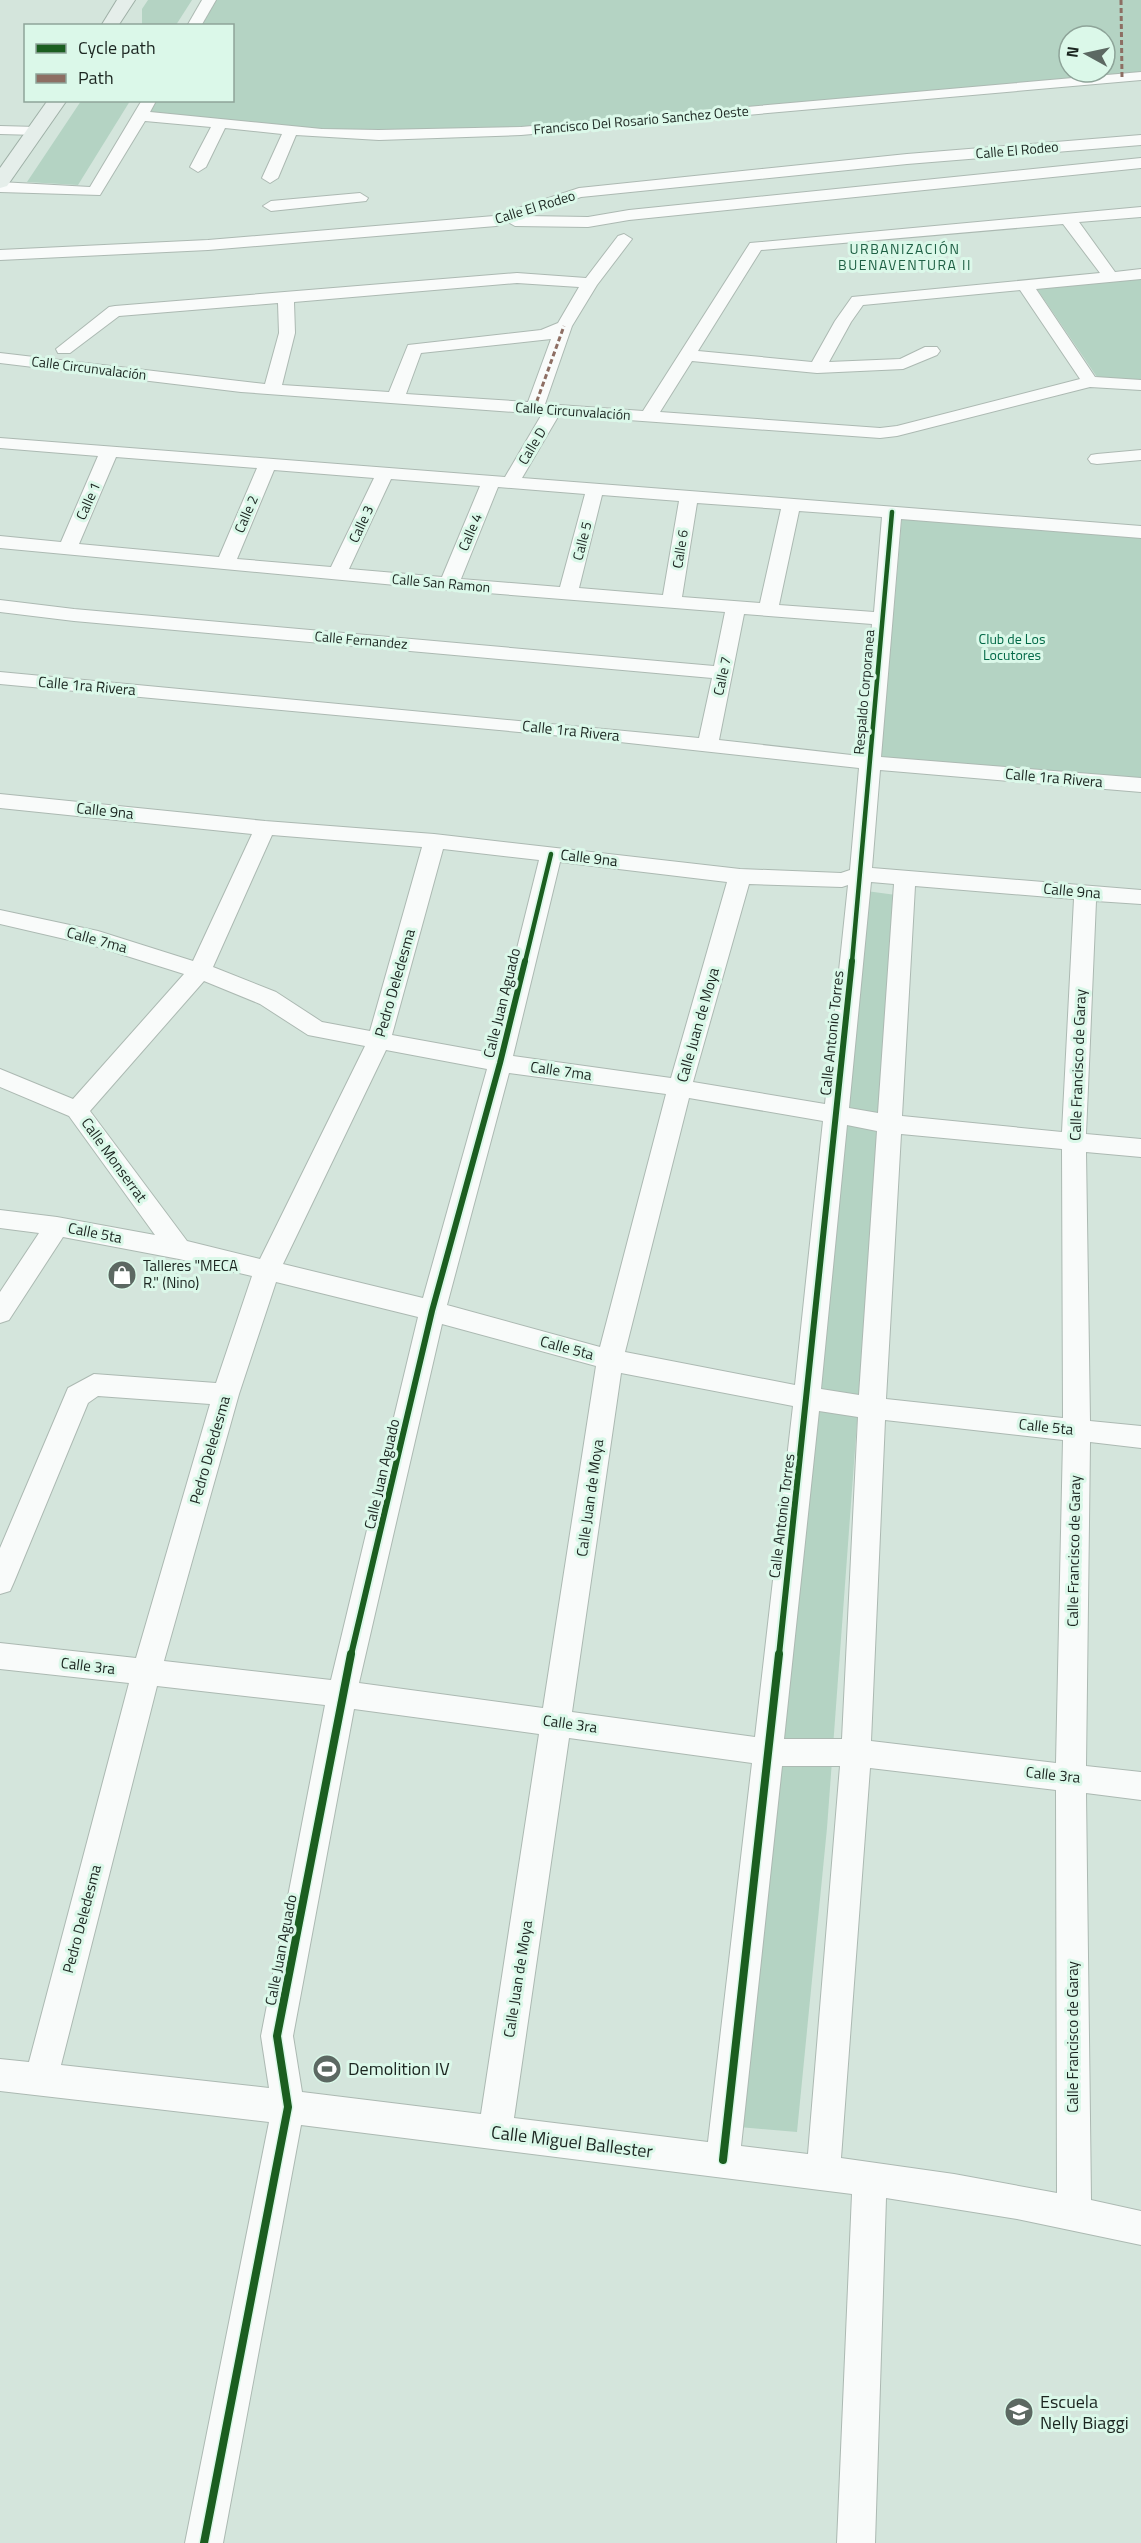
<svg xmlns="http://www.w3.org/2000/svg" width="1141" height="2543" font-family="'Titillium Web',sans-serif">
	<rect width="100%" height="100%" fill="#d4e5dc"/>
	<!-- green -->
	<g fill="#b4d3c3" fill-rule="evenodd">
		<polygon points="148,0 192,0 176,25 142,25 142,9"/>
		<path d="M 211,0 L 1141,0 L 1141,76 L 521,131 L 379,135 L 141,116 L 150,101 L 232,100 L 232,26 L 195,25 ZM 1069,36 L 1105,36 L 1105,72 L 1069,72 Z"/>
		<polygon points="81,101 130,101 78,185 27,182"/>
		<polygon points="1141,278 1141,381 1097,377 1037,289"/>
		<polygon points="902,517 1141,536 1141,780 881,758"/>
		<polygon points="859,890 896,895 827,1828 797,2132 728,2126"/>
	</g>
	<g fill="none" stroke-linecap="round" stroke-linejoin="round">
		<!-- minor casing -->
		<g stroke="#acb9b2" stroke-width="2">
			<g id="minor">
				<polygon points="202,0 216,0 201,26 187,26"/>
				<polygon points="1141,72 1141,80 521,135 379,140 296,135 278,178 270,183 262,178 282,134 225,128 206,167 198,172 190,167 211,127 145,121 100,195 0,192 0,182 90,187 142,100 156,101 150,112 322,129 379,130 521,127"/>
				<polygon points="0,126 37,127 44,131 37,135 0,134"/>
				<polygon points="1141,135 1141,145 907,164 581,197 525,216 588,217 629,210 1141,158 1141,168 629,220 588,227 515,226 508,222 496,226 208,250 0,260 0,250 208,240 494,216 579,188 907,154"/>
				<polygon points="360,193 368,198 366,201 271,211 263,206 271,201"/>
				<path d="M 1141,207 L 1141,217 L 1079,222 L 1115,272 L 1141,269 L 1141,279 L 1036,289 L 1095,377 L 1141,380 L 1141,390 L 1090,387 L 897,436 L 880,438 L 559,415 L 522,478 L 1141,526 L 1141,538 L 901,519 L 881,757 L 1141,778 L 1141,792 L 880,770 L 872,868 L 1141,890 L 1141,904 L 1096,901 L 1086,1134 L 1141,1139 L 1141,1157 L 1086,1152 L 1090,1421 L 1141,1426 L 1141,1448 L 1090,1442 L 1086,1766 L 1141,1772 L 1141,1800 L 1086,1793 L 1091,2200 L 1141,2211 L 1141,2245 L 1017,2219 L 886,2198 L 875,2543 L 837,2543 L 852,2194 L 301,2125 L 223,2543 L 185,2543 L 269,2122 L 0,2091 L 0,2059 L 29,2062 L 129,1683 L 0,1669 L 0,1643 L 136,1658 L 210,1404 L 98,1396 L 88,1403 L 14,1582 L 10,1591 L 0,1594 L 0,1548 L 68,1388 L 94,1374 L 216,1383 L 252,1276 L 179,1259 L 63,1237 L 9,1320 L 0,1323 L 0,1292 L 39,1233 L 0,1228 L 0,1210 L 57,1217 L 155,1235 L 69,1116 L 0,1087 L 0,1069 L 73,1099 L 184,974 L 95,946 L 0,924 L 0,910 L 98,931 L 193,961 L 252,834 L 0,808 L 0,794 L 265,821 L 434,834 L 740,869 L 841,873 L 850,870 L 859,768 L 574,737 L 0,684 L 0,672 L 699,738 L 712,678 L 74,621 L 0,612 L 0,600 L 74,609 L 714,666 L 725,612 L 449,590 L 0,548 L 0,536 L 61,542 L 98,456 L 0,448 L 0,438 L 505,477 L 542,414 L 241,392 L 0,363 L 0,353 L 265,384 L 279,333 L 278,303 L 119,316 L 70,353 L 58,353 L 56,349 L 109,307 L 115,306 L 517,273 L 586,278 L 618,236 L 624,234 L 632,239 L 597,285 L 572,326 L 545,404 L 643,411 L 750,243 ZM 1063,224 L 1100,273 L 852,297 L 835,321 L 812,362 L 698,351 L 761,250 ZM 517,283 L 579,287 L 558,323 L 541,330 L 408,345 L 389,392 L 282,385 L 295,333 L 294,302 ZM 1020,290 L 1080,379 L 897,426 L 880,428 L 660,412 L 692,361 L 817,373 L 903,369 L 937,355 L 940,351 L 937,347 L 925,347 L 900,359 L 829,362 L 851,322 L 863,305 ZM 551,339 L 528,402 L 406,394 L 421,353 ZM 116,457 L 257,468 L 219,557 L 79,544 ZM 274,470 L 374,478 L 331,567 L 237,559 ZM 391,479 L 480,486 L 442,577 L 349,569 ZM 498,487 L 585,494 L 560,587 L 461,579 ZM 602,495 L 679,501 L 663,595 L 579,588 ZM 697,503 L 781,509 L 760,603 L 682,597 ZM 799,511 L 882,517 L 874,612 L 779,605 ZM 744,614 L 872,624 L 860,756 L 719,740 ZM 272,835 L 422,847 L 370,1031 L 322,1022 L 276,992 L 213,967 ZM 443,849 L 539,860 L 491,1053 L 392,1035 ZM 560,862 L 727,882 L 671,1078 L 513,1056 ZM 871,882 L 894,884 L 878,1113 L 849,1108 ZM 749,884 L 842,887 L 848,885 L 825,1104 L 693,1082 ZM 915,886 L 1074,899 L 1062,1132 L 902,1116 ZM 204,981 L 260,1004 L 308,1035 L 365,1046 L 260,1259 L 187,1241 L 90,1111 ZM 386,1050 L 487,1069 L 423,1298 L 283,1264 ZM 509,1073 L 666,1094 L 600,1347 L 447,1305 ZM 689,1098 L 823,1121 L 795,1385 L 625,1352 ZM 847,1125 L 877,1131 L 859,1395 L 821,1389 ZM 901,1134 L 1062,1149 L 1063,1418 L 886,1399 ZM 276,1282 L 418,1317 L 331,1680 L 164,1661 L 239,1394 ZM 442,1324 L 596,1366 L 543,1708 L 359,1683 ZM 621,1373 L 793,1406 L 755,1737 L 572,1712 ZM 819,1411 L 858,1417 L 842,1739 L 784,1739 ZM 885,1420 L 1063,1440 L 1056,1763 L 871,1741 ZM 157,1686 L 325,1705 L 261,2036 L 269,2088 L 61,2065 ZM 354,1709 L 539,1734 L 481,2114 L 302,2092 L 293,2036 ZM 569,1738 L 752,1763 L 708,2142 L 514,2118 ZM 782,1766 L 840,1766 L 808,2154 L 741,2146 ZM 870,1768 L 1056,1790 L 1057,2193 L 954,2174 L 841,2158 Z"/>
				<polygon points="1141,450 1141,460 1097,464 1091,463 1088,459 1091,455 1097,454"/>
			</g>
		</g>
		<!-- major casing -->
		<g stroke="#9fb0a7" stroke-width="2">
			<g id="major">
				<polygon points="117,0 135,0 118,26 101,26"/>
				<polygon points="48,100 67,100 7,186 0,188 0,168"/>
			</g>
		</g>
		<!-- minor -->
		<use href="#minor" fill="#f9fbfa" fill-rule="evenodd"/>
		<!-- major -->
		<use href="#major" fill="#e5eeea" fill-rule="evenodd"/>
		<!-- quiet -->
		<g stroke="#8d6e63" stroke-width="3" stroke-dasharray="5 3" stroke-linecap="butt">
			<polyline points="1121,0 1122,78"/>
			<polyline points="534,409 564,326"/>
		</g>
		<!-- cycleway-far2 casing -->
		<g stroke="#dbf8e9" stroke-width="8">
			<g id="cycleway-far2">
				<polyline points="525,962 551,854"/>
				<polyline points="852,962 892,512"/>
			</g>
		</g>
		<!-- cycleway-far1 casing -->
		<g stroke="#dbf8e9" stroke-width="10">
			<g id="cycleway-far1">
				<polyline points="351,1655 432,1311 500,1063 525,961"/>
				<polyline points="779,1655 852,961"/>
			</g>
		</g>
		<!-- cycleway casing -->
		<g stroke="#dbf8e9" stroke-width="11">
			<g id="cycleway">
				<polyline points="723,2160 779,1654"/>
				<polyline points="204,2543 288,2107 277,2036 351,1654"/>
			</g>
		</g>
		<!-- cycleway-far2 -->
		<use href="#cycleway-far2" stroke="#1b5e20" stroke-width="4.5"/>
		<!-- cycleway-far1 -->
		<use href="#cycleway-far1" stroke="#1b5e20" stroke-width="6"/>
		<!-- cycleway -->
		<use href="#cycleway" stroke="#1b5e20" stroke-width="8"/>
	</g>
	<!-- icons -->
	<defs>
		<g id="shop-disc" transform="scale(1.5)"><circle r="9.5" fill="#5c6862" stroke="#dbf8e9"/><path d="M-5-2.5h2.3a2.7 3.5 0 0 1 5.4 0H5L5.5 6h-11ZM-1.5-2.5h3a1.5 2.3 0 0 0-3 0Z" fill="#fff"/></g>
		<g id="stadium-disc" transform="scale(1.5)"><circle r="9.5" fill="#5c6862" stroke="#dbf8e9"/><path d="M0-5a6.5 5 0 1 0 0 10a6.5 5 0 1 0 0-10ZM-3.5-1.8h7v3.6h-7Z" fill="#fff"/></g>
		<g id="school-disc" transform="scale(1.5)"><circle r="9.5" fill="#5c6862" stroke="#dbf8e9"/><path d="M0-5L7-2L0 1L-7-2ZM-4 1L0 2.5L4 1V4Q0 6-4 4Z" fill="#fff"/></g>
	</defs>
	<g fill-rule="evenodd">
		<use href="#shop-disc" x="122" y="1275"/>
		<use href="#stadium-disc" x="327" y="2069"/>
		<use href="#school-disc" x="1019" y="2412"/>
	</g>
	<g text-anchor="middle" stroke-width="6" stroke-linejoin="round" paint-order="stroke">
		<!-- far-street labels -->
		<g font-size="14" fill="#1b2520" stroke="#dbf8e9">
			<text transform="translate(641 120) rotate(-5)" y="5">Francisco Del Rosario Sanchez Oeste</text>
			<text transform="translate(1017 150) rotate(-5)" y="5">Calle El Rodeo</text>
			<text transform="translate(535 207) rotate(-17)" y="5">Calle El Rodeo</text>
			<text transform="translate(89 368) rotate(7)" y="5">Calle Circunvalación</text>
			<text transform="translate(573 411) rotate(4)" y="5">Calle Circunvalación</text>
			<text transform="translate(532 446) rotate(-59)" y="5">Calle D</text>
			<text transform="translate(88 501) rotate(-66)" y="5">Calle 1</text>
			<text transform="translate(246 514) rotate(-67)" y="5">Calle 2</text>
			<text transform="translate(361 524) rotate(-65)" y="5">Calle 3</text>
			<text transform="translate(470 532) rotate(-67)" y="5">Calle 4</text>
			<text transform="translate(582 541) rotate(-76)" y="5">Calle 5</text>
			<text transform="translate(680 549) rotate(-81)" y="5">Calle 6</text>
			<text transform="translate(441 583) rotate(5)" y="5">Calle San Ramon</text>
			<text transform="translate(361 640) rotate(5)" y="5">Calle Fernandez</text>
			<text transform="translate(722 676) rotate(-78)" y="5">Calle 7</text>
			<text transform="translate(864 692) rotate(-85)" y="5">Respaldo Corporanea</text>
		</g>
		<!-- far-neighbourhood labels -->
		<g font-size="14" letter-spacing="1.5" fill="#1f6045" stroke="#dbf8e9">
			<text x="905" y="254">URBANIZACIÓN<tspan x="905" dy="16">BUENAVENTURA II</tspan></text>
		</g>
		<!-- far-park labels -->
		<g font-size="14" fill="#016846" stroke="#dbf8e9">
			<text x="1012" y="644">Club de Los<tspan x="1012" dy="16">Locutores</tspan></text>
		</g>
		<!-- street labels -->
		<g font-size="15" fill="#1b2520" stroke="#dbf8e9">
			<text transform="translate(87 686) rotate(5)" y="5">Calle 1ra Rivera</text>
			<text transform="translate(571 731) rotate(6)" y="5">Calle 1ra Rivera</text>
			<text transform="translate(1054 778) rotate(5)" y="5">Calle 1ra Rivera</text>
			<text transform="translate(105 811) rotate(6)" y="5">Calle 9na</text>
			<text transform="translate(589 858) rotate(7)" y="5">Calle 9na</text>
			<text transform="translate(1072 891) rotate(5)" y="5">Calle 9na</text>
			<text transform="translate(97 940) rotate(15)" y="5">Calle 7ma</text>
			<text transform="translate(395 983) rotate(-74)" y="5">Pedro Deledesma</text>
			<text transform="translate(502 1003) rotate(-76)" y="5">Calle Juan Aguado</text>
			<text transform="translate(698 1025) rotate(-74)" y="5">Calle Juan de Moya</text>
			<text transform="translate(832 1033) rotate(-84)" y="5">Calle Antonio Torres</text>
			<text transform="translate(1078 1065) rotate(-88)" y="5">Calle Francisco de Garay</text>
			<text transform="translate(561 1071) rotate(8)" y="5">Calle 7ma</text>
			<text transform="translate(114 1160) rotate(54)" y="5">Calle Monserrat</text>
			<text transform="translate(95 1233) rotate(11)" y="5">Calle 5ta</text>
			<text transform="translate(567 1348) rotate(15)" y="5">Calle 5ta</text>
			<text transform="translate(1046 1427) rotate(6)" y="5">Calle 5ta</text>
			<text transform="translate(210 1450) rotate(-74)" y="5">Pedro Deledesma</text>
			<text transform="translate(382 1474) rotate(-77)" y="5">Calle Juan Aguado</text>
			<text transform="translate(590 1498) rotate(-82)" y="5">Calle Juan de Moya</text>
			<text transform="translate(782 1516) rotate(-83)" y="5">Calle Antonio Torres</text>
			<text transform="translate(1074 1551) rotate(-89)" y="5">Calle Francisco de Garay</text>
			<text transform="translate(88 1666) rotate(7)" y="5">Calle 3ra</text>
			<text transform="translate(570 1724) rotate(8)" y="5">Calle 3ra</text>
			<text transform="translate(1053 1775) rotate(6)" y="5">Calle 3ra</text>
			<text transform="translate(82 1919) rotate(-75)" y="5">Pedro Deledesma</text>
			<text transform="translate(281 1950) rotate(-79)" y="5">Calle Juan Aguado</text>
			<text transform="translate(518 1979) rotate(-81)" y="5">Calle Juan de Moya</text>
			<text transform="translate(1073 2037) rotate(-90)" y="5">Calle Francisco de Garay</text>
		</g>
		<!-- poi labels -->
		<g font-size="15" fill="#1b2520" stroke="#dbf8e9" text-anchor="start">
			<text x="143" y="1271">Talleres "MECA<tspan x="143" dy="17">R." (Nino)</tspan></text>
		</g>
		<!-- near-poi labels -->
		<g font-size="18" fill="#1b2520" stroke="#dbf8e9" text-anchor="start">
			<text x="348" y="2075">Demolition IV</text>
			<text x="1040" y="2408">Escuela<tspan x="1040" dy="21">Nelly Biaggi</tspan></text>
		</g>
		<!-- near-street labels -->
		<g font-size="18" fill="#1b2520" stroke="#dbf8e9">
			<text transform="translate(572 2142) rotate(7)" y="6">Calle Miguel Ballester</text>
		</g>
	</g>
	<!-- legend -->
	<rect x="24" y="24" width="210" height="78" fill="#dbf8e9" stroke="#8ea499" stroke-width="1.5"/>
	<rect x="36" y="44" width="30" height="9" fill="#1b5e20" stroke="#8ea499" stroke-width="1.5"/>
	<text x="78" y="54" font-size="18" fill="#1b2520">Cycle path</text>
	<rect x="36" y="74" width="30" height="9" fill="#8d6e63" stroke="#8ea499" stroke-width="1.5"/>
	<text x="78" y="84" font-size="18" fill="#1b2520">Path</text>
	<!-- north arrow -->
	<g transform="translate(1087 54) rotate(278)"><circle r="28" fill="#dbf8e9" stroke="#8ea499" stroke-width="1.5"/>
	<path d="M0-4.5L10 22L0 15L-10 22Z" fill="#5c6862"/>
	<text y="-9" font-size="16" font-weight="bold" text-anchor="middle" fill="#1b2520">N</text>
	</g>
</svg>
